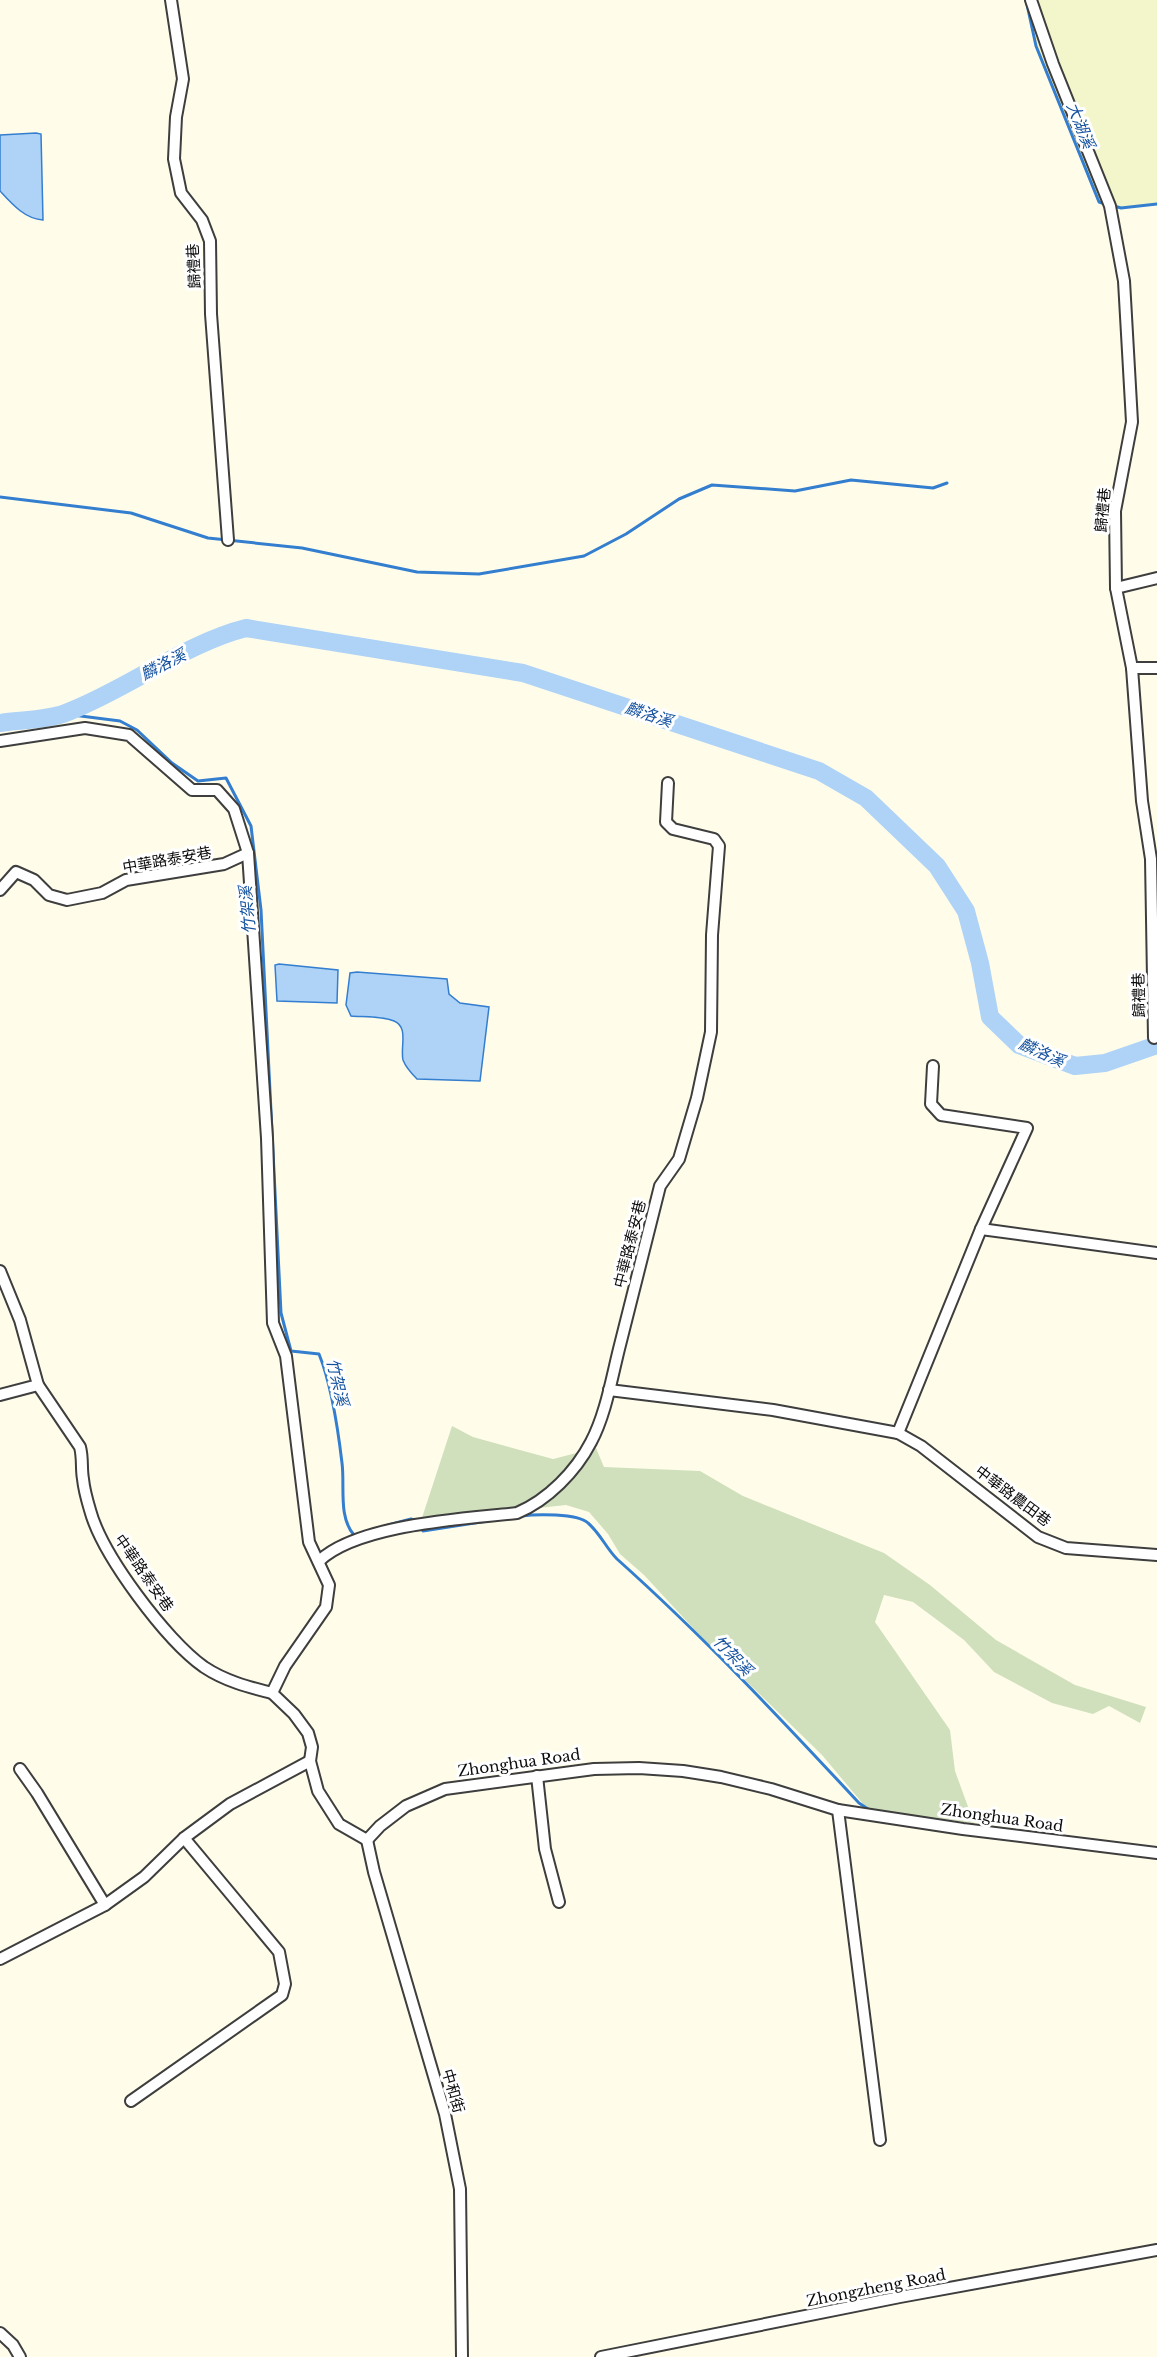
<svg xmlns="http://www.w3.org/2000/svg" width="1157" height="2357" font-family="'Libre Baskerville','Noto Sans TC',serif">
	<rect width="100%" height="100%" fill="#fffdea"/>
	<!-- farmland -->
	<polygon fill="#f3f5ca" points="1026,0 1157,0 1157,204 1121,208 1099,202 1036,46"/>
	<!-- cemetery -->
	<polygon fill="#d0e0bc" points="452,1426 473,1437 553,1459 596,1448 604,1467 700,1471 743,1496 884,1553 930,1585 996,1640 1075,1685 1146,1707 1140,1723 1109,1706 1093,1714 1052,1703 994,1672 964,1640 913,1602 884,1595 875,1622 950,1730 955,1771 974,1823 869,1811 822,1755 705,1641 644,1575 620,1554 608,1534 589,1512 566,1505 511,1511 418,1530"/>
	<!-- water -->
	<g fill="#aed3f7" stroke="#347ecf" stroke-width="1.5">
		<path d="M 36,133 L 41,134 L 43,220 C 25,219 12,204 0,191 L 0,135 Z"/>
		<polygon points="279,964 338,970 337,1003 277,1001 275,965"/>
		<path d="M 357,972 L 447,979 L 449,994 L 460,1003 L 489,1007 L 480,1081 L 417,1079 C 411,1073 406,1068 403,1060 C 400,1047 409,1027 394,1021 C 382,1016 364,1017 351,1016 L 346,1005 L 350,973 Z"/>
	</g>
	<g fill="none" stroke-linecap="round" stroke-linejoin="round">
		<!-- stream -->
		<g stroke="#347ecf" stroke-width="3">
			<polyline points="1026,0 1036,46 1099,202 1105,204"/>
			<polyline points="1114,206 1121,208 1157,204"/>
			<polyline points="0,497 131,513 208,538 302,548 417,572 479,574 584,556 626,534 679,499 712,485 795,491 851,480 933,488 947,483"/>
			<path d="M 65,714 L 120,721 L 137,730 L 172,763 L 198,781 L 226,778 L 251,826 L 261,910 L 281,1313 L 291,1351 L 319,1354 C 332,1386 338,1429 342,1463 C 345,1486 338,1517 354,1535 L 359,1534"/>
			<path d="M 521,1516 C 536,1514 577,1513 588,1523 C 600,1533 606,1548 617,1559 C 702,1635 781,1719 859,1803 L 871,1811"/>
			<polyline points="388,1525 411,1519 416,1521"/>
			<polyline points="420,1526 423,1531 494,1520"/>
		</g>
		<!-- river -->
		<path stroke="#aed3f7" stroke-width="18" d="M 0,723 C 20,720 50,720 68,712 C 128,689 186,643 246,628 L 523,673 L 819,771 L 866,798 L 937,866 L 966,911 L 980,963 L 990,1017 L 1019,1045 L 1075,1066 L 1105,1063 L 1157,1045"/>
		<!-- minor casing -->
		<g stroke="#3e3e3e" stroke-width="14">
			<g id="minor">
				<polyline points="171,0 183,79 176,117 174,159 181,193 202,220 210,241 211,314 228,540"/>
				<polyline points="1031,0 1053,64 1110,206 1124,281 1132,422 1115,511 1116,588 1132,668 1142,801 1151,859 1154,1038"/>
				<polyline points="1116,588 1157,578"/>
				<polyline points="1132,668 1157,668"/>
				<polyline points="0,741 85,728 129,735 192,790 217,790 234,809 248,853 267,1138 273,1323 286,1356 309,1542 329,1585 326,1607 285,1666 272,1693 294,1714 308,1733 312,1747 310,1761 318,1791 339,1824 367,1840 380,1826 406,1806 445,1789 594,1769 639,1768 683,1771 721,1777 771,1789 838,1810 963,1829 1157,1853"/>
				<polyline points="0,890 16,872 34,880 49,895 67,900 102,893 126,880 224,864 248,853"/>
				<polyline points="981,1229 1157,1253"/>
				<polyline points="0,1271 20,1320 38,1385 0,1395"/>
				<path d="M 38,1385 L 80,1447 C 83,1458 81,1468 83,1479 C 84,1489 87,1500 90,1510 C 102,1555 166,1640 204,1667 C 225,1681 248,1687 272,1693"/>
				<polyline points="609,1390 773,1410 898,1433 921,1446 1038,1537 1066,1548 1157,1555"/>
				<polyline points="898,1433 981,1229 1027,1128 941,1115 931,1104 933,1066"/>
				<path d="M 319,1561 C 358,1524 464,1519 517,1513 C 548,1500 576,1471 591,1442 C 606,1414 612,1376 620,1345 C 633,1292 647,1239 660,1186 L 679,1159 L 697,1098 L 711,1032 L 712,935 L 719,846 L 714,839 L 673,829 L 666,822 L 668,783"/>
				<polyline points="20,1769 37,1793 105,1905"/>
				<polyline points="537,1776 545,1849 559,1902"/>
				<polyline points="838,1810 880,2140"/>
				<polyline points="367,1840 374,1872 445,2114 460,2189 462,2357"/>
				<polyline points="0,1959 105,1905 144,1877 184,1838 230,1804 310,1761"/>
				<polyline points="131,2101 282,1995 285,1984 279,1952 184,1838"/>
				<polyline points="0,2333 13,2345 20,2357"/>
				<polyline points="601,2357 900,2297 1157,2250"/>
			</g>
		</g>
		<!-- minor -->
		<use href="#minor" stroke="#fff" stroke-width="10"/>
	</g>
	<g text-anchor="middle" stroke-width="6" stroke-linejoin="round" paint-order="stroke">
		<!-- street labels -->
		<g font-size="15" fill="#0b0b0b" stroke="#fff">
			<text transform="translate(194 266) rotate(-93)" y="5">歸禮巷</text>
			<text transform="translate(1103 510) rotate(-85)" y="5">歸禮巷</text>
			<text transform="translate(167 860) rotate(-10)" y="5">中華路泰安巷</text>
			<text transform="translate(1139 995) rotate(-91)" y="5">歸禮巷</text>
			<text transform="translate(630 1244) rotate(-76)" y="5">中華路泰安巷</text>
			<text transform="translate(1013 1496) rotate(37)" y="5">中華路農田巷</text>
			<text transform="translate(144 1573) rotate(55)" y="5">中華路泰安巷</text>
			<text transform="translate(519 1763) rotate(-8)" y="5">Zhonghua Road</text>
			<text transform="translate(1002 1818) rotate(8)" y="5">Zhonghua Road</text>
			<text transform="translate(453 2091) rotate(74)" y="5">中和街</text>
			<text transform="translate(876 2288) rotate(-11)" y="5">Zhongzheng Road</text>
		</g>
		<!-- water labels -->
		<g font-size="16" font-style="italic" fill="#14519e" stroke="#fff">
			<text transform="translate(1081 125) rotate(68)" y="6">大湖溪</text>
			<text transform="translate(163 664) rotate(-27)" y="6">麟洛溪</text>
			<text transform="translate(649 714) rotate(18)" y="6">麟洛溪</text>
			<text transform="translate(247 910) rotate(-95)" y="6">竹架溪</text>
			<text transform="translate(1042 1052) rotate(24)" y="6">麟洛溪</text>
			<text transform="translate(338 1382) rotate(77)" y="6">竹架溪</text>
			<text transform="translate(733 1655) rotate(46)" y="6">竹架溪</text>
		</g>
	</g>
</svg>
